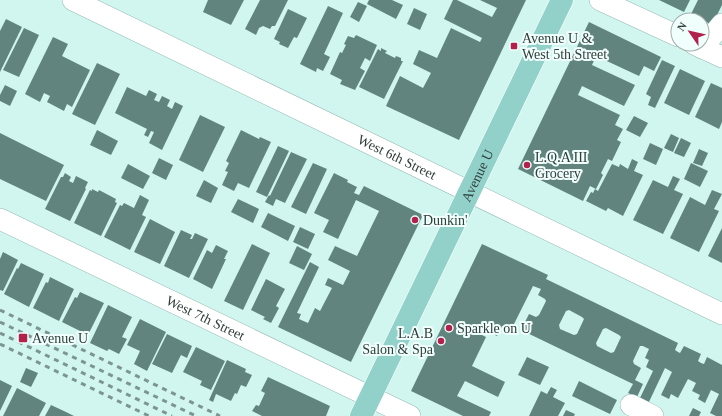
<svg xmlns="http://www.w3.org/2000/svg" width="722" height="416" font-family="'Times New Roman',serif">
	<rect width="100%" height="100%" fill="#d1f6f0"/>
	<!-- building -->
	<g fill="#62847e" fill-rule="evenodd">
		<polygon points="208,0 244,0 231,25 203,12"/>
		<polygon points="260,0 288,0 275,26 272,26 270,29 263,26 259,28 256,35 245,29"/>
		<polygon points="369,0 392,0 403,5 396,19 367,4"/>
		<polygon points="453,0 457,0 492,17 497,8 480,0 526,0 459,140 386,106 400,76 423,88 431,73 413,64 419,50 437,58 451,28 480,42 482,38 444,19"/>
		<polygon points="659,0 690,0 684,12"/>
		<polygon points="698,0 722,0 722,5 712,25 691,14"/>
		<polygon points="358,2 367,6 359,22 350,17"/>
		<polygon points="328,6 343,13 324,54 330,57 323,71 317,68 316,72 300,64"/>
		<polygon points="414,8 427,14 420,30 407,24"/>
		<polygon points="288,9 307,18 297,38 294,37 288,48 279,44 280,42 274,39"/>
		<polygon points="6,19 22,27 0,72 0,31"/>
		<polygon points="589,22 661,57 654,71 644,66 639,76 596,56 592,65 635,85 624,106 582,86 578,95 620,115 615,125 623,129 617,140 621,142 612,161 608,159 601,173 603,175 596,189 590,186 583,201 518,169"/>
		<polygon points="24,28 39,35 19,77 3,70"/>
		<polygon points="356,35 377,45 370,61 365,58 360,68 365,71 355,90 340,84 342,80 330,74 340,52 342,53 346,45 344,44 348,36 354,38"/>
		<polygon points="53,37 68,44 62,56 90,70 72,107 67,104 64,111 47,102 50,96 44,93 40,102 25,94"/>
		<polygon points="381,48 387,51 385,53 395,58 396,56 401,58 401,61 403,61 384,99 359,87 378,49 381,51"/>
		<polygon points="662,60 675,66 655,108 648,105 651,97 646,94"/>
		<polygon points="97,63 120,74 95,125 72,114"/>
		<polygon points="680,69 705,81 689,115 664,103"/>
		<polygon points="711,83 722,88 722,122 719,129 695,117"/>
		<polygon points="5,85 17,91 10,106 0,101 0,95"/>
		<polygon points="127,87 146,96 149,90 157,94 154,100 159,102 162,96 170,100 167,106 172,109 175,102 183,106 162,150 149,143 154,132 151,131 148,137 144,135 147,129 115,113"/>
		<polygon points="200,115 225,127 203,172 179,160"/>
		<polygon points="634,116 648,123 640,137 626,130"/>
		<polygon points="97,130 118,141 111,155 90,145"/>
		<polygon points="241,130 259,139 260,137 271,142 249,188 238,183 234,191 222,185 228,172 225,171 229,163 226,161"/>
		<polygon points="0,133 64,165 46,201 0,179"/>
		<polygon points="671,134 679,138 673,152 664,148"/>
		<polygon points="681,138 691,143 684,157 674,153"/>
		<polygon points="650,143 663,149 656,165 643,159"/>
		<polygon points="278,146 289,151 267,197 256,192"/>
		<polygon points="699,149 708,153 702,166 693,163"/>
		<polygon points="291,152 307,159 285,203 276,199 273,206 265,202 269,195 270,196"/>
		<polygon points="159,158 173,165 166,180 152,173"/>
		<polygon points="632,159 638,162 634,171 643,175 623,216 608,208 606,211 586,201 591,192 593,193 595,189 598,191 612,164 619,167 620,164 628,169"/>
		<polygon points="313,163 327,169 306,214 291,207"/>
		<polygon points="691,163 708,171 700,187 684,179"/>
		<polygon points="128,164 150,176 143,189 121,178"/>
		<polygon points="65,173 71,177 69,181 73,183 76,176 88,182 85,188 86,189 70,221 45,209 61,177 63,177"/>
		<polygon points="334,173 348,180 347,182 357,187 354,193 359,195 364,186 423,215 351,362 278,327 310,262 319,267 297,313 301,314 299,319 308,323 315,308 320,311 332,288 325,285 328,278 343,285 350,271 328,260 335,246 357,256 379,211 356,200 338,239 323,232 329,220 314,213"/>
		<polygon points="673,176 680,179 674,190 683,194 663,234 633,220 653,180 668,187"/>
		<polygon points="204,180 218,188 211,203 196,196"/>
		<polygon points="92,189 98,192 99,190 116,199 115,202 117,203 101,236 74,223 90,190 92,191"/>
		<polygon points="712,190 722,194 714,209 719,211 699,252 670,238 690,197 705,205"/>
		<polygon points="140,195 149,200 142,215 146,217 130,250 104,237 120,205 122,206 124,203 134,208"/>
		<polygon points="238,199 259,209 253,223 231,212"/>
		<polygon points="268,213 295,226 288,241 261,227"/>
		<polygon points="150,219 175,232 160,264 134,252"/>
		<polygon points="300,227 315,234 308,249 293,242"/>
		<polygon points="722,228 722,263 708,256"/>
		<polygon points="181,230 192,235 190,239 192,239 195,233 208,239 189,278 164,266"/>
		<polygon points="252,244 270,253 243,310 224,301"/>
		<path d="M 482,244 L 548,275 L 546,279 L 678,343 L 675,350 L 678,352 L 680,353 L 684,346 L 701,354 L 698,361 L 701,363 L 704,364 L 707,357 L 722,365 L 722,416 L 716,416 L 710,413 L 719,394 L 711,390 L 705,403 L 698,399 L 700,395 L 692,391 L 696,383 L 688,379 L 678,398 L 671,394 L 669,399 L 661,395 L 672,372 L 665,368 L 648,404 L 639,400 L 653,371 L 646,367 L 649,360 L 645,358 L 649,349 L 643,346 L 640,346 L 633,361 L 634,364 L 641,368 L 635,380 L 643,384 L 637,397 L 628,393 L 633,384 L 521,330 L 529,314 L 536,317 L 539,315 L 546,301 L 545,299 L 538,295 L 541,289 L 533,286 L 511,330 L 502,326 L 497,336 L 485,330 L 482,335 L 486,337 L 472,366 L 505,382 L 498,397 L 465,381 L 457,396 L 491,412 L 489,416 L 463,416 L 411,391 ZM 569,310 L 582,317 L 584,319 L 577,334 L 574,335 L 560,329 L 559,325 L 566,311 ZM 606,328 L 619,335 L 621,337 L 614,352 L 611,353 L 597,346 L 596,343 L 603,329 Z"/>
		<polygon points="216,245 228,251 224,259 226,259 212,289 193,279 207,250 212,253"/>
		<polygon points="297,246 312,254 304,270 289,263"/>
		<polygon points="3,252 18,260 3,291 0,290 0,259"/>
		<polygon points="21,263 44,274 29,307 4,294 17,268 18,269"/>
		<polygon points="50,277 74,289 59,321 33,308 46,282 48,283"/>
		<polygon points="266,279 285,289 276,306 279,308 271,323 263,319 265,317 251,310"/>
		<polygon points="80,292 104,303 88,335 62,322 75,297 77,298"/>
		<polygon points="108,305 132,317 122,337 127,339 119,354 109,349 107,351 90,343"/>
		<polygon points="140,319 166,332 147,371 134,364 140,351 127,345"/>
		<polygon points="167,334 192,346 187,358 181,355 172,373 152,364"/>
		<polygon points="196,347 225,361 211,390 200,385 202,381 183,372"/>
		<polygon points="527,357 549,367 540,385 518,375"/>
		<polygon points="227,360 246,369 245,372 252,375 246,387 241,385 237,394 235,393 231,401 216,394 213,402 209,400"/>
		<polygon points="26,368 38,373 31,387 20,382"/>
		<polygon points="268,377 330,406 326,416 262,416 252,411 256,405 259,406 265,393 261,391"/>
		<polygon points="0,380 12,386 0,411"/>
		<polygon points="579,381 617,400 610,414 572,396"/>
		<polygon points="551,387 557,390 553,397 565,403 558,416 529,416 541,391 547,394"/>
		<polygon points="17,388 46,403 39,416 3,416"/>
		<polygon points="51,405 66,412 74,416 45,416"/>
		<polygon points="693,408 701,412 699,416 689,416"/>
		<polygon points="566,410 575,414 574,416 563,416"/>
	</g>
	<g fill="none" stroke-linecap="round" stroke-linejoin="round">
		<!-- minor casing -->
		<g stroke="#96b9b3" stroke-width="22">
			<g id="minor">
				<path id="s1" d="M 73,0 L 722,314"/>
				<polyline points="600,0 678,36"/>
				<polyline points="694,44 722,57"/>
				<polyline points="702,48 722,24"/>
				<path id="s2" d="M 0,219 L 410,416"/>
				<polyline points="631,405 653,416"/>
			</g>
		</g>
		<!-- major casing -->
		<g stroke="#fff" stroke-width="23">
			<g id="major">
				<path id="s3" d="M 361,416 L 562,0"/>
			</g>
		</g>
		<!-- minor -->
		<use href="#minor" stroke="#fff" stroke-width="21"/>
		<!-- major -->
		<use href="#major" stroke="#91d1c9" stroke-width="22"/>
		<!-- rail -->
		<g stroke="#7c9591" stroke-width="3" stroke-dasharray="5 5" stroke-linecap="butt">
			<polyline points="0,310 220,416"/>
			<polyline points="0,322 196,416"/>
			<polyline points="0,333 172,416"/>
			<polyline points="0,344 149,416"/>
		</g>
	</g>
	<!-- markers -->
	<g fill="#b2204c" stroke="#f0fefc" stroke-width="1.5">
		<rect x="510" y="42" width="8" height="8" rx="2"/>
		<circle cx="527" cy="165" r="4"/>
		<circle cx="415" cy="220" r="4"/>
		<circle cx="449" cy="328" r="4"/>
		<rect x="18" y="333" width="10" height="10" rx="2"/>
		<circle cx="441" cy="341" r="4"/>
	</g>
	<g text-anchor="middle" stroke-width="4" stroke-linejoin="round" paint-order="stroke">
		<!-- poi labels -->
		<g font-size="14" fill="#2f3e3b" stroke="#f0fefc" text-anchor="start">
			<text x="522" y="43">Avenue U &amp;<tspan x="522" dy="16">West 5th Street</tspan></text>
			<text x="535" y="162">L.Q.A III<tspan x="535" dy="16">Grocery</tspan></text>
			<text x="423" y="225">Dunkin'</text>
			<text x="457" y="333">Sparkle on U</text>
			<text x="433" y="338" text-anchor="end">L.A.B<tspan x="433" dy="16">Salon &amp; Spa</tspan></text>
			<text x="32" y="343">Avenue U</text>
		</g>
		<!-- street labels -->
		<g font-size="14" fill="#2f3e3b" stroke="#f0fefc">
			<text dy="5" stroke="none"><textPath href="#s1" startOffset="360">West 6th Street</textPath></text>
			<text dy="5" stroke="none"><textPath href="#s3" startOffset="267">Avenue U</textPath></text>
			<text dy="5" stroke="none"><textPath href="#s2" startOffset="228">West 7th Street</textPath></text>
		</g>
	</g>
	<!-- north arrow -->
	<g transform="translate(690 32) rotate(304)"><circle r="19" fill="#f0fefc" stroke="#a3b1af"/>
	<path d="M0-3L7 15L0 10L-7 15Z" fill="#b2204c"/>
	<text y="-6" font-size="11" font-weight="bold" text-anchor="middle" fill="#2f3e3b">N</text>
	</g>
</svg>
